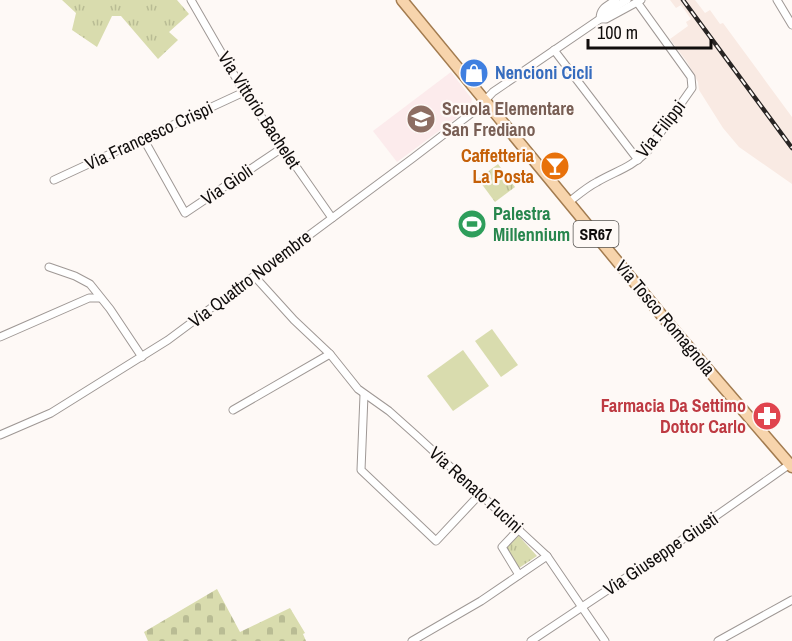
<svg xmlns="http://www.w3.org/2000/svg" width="792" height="641" font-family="'Archivo Narrow',sans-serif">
	<defs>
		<pattern id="grass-tufts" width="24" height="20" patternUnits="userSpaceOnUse" patternTransform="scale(1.5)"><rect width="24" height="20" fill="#d9dcae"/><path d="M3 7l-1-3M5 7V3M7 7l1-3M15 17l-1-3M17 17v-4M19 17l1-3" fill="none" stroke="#b9bc94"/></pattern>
		<pattern id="cemetery-stones" width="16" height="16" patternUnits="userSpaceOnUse" patternTransform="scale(1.5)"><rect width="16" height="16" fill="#d9dcae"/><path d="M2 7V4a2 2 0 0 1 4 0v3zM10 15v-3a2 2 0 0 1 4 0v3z" fill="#b9bc94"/></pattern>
	</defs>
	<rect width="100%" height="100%" fill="#fef9f6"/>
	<!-- built -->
	<polygon fill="#f9eae3" points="670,0 695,0 705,13 710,10 720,24 723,23 792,117 792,184 739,147 723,128 699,90 698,82 687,62 670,39 688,26 686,22 691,19 681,5 676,8"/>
	<!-- education -->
	<polygon fill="#fcebec" points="451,72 472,99 470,108 397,162 373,131"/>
	<!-- grass -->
	<g fill="url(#grass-tufts)">
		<polygon points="62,0 177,0 189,14 169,32 178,40 158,59 121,16 112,16 97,47 72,30 76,13"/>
		<polygon points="498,164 515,187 495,202 478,179"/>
		<polygon points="517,534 537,556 519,568 505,546"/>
	</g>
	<!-- cemetery -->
	<polygon fill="url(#cemetery-stones)" points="217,589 240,632 290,608 305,633 303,634 306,641 148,641 144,632"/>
	<!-- pitch -->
	<g fill="#d9dcae">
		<polygon points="492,329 518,365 501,377 475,341"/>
		<polygon points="463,350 489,386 453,411 427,376"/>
	</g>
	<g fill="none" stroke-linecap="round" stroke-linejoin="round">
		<!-- minor casing -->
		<g stroke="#9f9895" stroke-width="9">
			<g id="minor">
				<polyline points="191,0 244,92 332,218"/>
				<path d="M 616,0 C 607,6 600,8 600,19 L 606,19 L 641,0"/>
				<polyline points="777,0 792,25"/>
				<polyline points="554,50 638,160"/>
				<polyline points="143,138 185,213 282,148"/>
				<polyline points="54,180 244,92"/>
				<path d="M 569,202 C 578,195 587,187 597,182 C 616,171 630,168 647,152 L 692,88 L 691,77 L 637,2"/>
				<polyline points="49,267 75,276 90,284 110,309 142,357"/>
				<polyline points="255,277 294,320 330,354 358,389 389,411 417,436 547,556 605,641"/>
				<polyline points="0,337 89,298 99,298"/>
				<polyline points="364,395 361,470 436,541 481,493"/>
				<polyline points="233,410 330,354"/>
				<polyline points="0,435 51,413 168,340 413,158 477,109 493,92 600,19 610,10 627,0"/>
				<polyline points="519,529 502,547 519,575"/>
				<polyline points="412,641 481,601 547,556"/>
				<polyline points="531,641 666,551 790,464"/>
				<polyline points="718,641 792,600"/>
			</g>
		</g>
		<!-- primary casing -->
		<g stroke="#a37c50" stroke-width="13">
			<polyline id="primary" points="402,0 673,329 792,467"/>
		</g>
		<!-- minor -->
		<use href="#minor" stroke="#fff" stroke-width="7"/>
		<!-- primary -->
		<use href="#primary" stroke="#f7d4ac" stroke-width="10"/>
		<!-- rail casing -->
		<g stroke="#292524" stroke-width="4.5">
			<polyline id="rail" points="683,0 792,148"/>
		</g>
		<!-- rail -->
		<use href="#rail" stroke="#fef9f6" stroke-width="2" stroke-dasharray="7" stroke-linecap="butt"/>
	</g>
	<!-- icons -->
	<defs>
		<g id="shop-disc" transform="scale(1.5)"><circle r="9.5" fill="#3f7fe0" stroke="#fef9f6"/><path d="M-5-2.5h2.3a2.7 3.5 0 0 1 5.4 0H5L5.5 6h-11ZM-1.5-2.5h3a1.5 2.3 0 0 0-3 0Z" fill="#fff"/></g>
		<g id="school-disc" transform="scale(1.5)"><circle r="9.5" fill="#8d6e63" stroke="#fef9f6"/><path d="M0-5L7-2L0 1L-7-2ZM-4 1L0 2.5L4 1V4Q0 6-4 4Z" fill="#fff"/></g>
		<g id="bar-disc" transform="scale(1.5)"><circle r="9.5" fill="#e8710a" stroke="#fef9f6"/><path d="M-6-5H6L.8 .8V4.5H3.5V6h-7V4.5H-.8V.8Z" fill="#fff"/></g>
		<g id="stadium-disc" transform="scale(1.5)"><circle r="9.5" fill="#2e9e5b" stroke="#fef9f6"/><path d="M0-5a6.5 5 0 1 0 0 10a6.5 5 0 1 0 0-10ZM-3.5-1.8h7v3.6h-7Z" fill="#fff"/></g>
		<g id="pharmacy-disc" transform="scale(1.5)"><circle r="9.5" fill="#e0444e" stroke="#fef9f6"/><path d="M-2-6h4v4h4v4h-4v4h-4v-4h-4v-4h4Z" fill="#fff"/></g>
	</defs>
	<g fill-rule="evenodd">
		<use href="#shop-disc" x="474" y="73"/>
		<use href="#school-disc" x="421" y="119"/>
		<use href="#bar-disc" x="555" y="166"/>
		<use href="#stadium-disc" x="472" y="224"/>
		<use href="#pharmacy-disc" x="767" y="416"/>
	</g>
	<g text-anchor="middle" stroke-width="4.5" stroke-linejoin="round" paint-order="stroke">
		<!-- shield labels -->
		<rect fill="#fef9f6" stroke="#575452" stroke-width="1.5" x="573.5" y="221" width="45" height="26" rx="4.5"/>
		<g font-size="16" font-weight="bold" fill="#100d0c">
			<text x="596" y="240">SR67</text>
		</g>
		<!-- shop labels -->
		<g font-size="18" font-weight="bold" fill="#366cbe" stroke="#fef9f6" text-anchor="start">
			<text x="495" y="79">Nencioni Cicli</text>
		</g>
		<!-- education labels -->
		<g font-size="18" font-weight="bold" fill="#785e54" stroke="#fef9f6" text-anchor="start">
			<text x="442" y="115">Scuola Elementare<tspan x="442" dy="21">San Frediano</tspan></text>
		</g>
		<!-- street labels -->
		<g font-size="18" fill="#100d0c" stroke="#fef9f6">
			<text transform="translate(259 110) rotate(57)" y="6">Via Vittorio Bachelet</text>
			<text transform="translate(661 129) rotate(-52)" y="6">Via Filippi</text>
			<text transform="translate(149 136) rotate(-25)" y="6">Via Francesco Crispi</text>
			<text transform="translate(227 185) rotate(-34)" y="6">Via Gioli</text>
			<text transform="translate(250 279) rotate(-37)" y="6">Via Quattro Novembre</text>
			<text transform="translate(665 318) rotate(50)" y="6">Via Tosco Romagnola</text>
			<text transform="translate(476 490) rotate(42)" y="6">Via Renato Fucini</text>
			<text transform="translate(661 554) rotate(-34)" y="6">Via Giuseppe Giusti</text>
		</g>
		<!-- food labels -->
		<g font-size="18" font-weight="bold" fill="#c56008" stroke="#fef9f6" text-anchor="end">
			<text x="534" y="162">Caffetteria<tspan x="534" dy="21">La Posta</tspan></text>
		</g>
		<!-- leisure labels -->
		<g font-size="18" font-weight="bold" fill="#27864d" stroke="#fef9f6" text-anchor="start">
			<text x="493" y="220">Palestra<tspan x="493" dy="21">Millennium</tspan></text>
		</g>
		<!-- health labels -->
		<g font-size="18" font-weight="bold" fill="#be3a42" stroke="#fef9f6" text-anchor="end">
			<text x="746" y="412">Farmacia Da Settimo<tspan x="746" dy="21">Dottor Carlo</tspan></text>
		</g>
	</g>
	<!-- scale -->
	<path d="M588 39v9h123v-9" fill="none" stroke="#100d0c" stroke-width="3"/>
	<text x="597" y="39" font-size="18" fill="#100d0c" stroke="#fef9f6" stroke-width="4.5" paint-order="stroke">100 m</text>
</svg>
